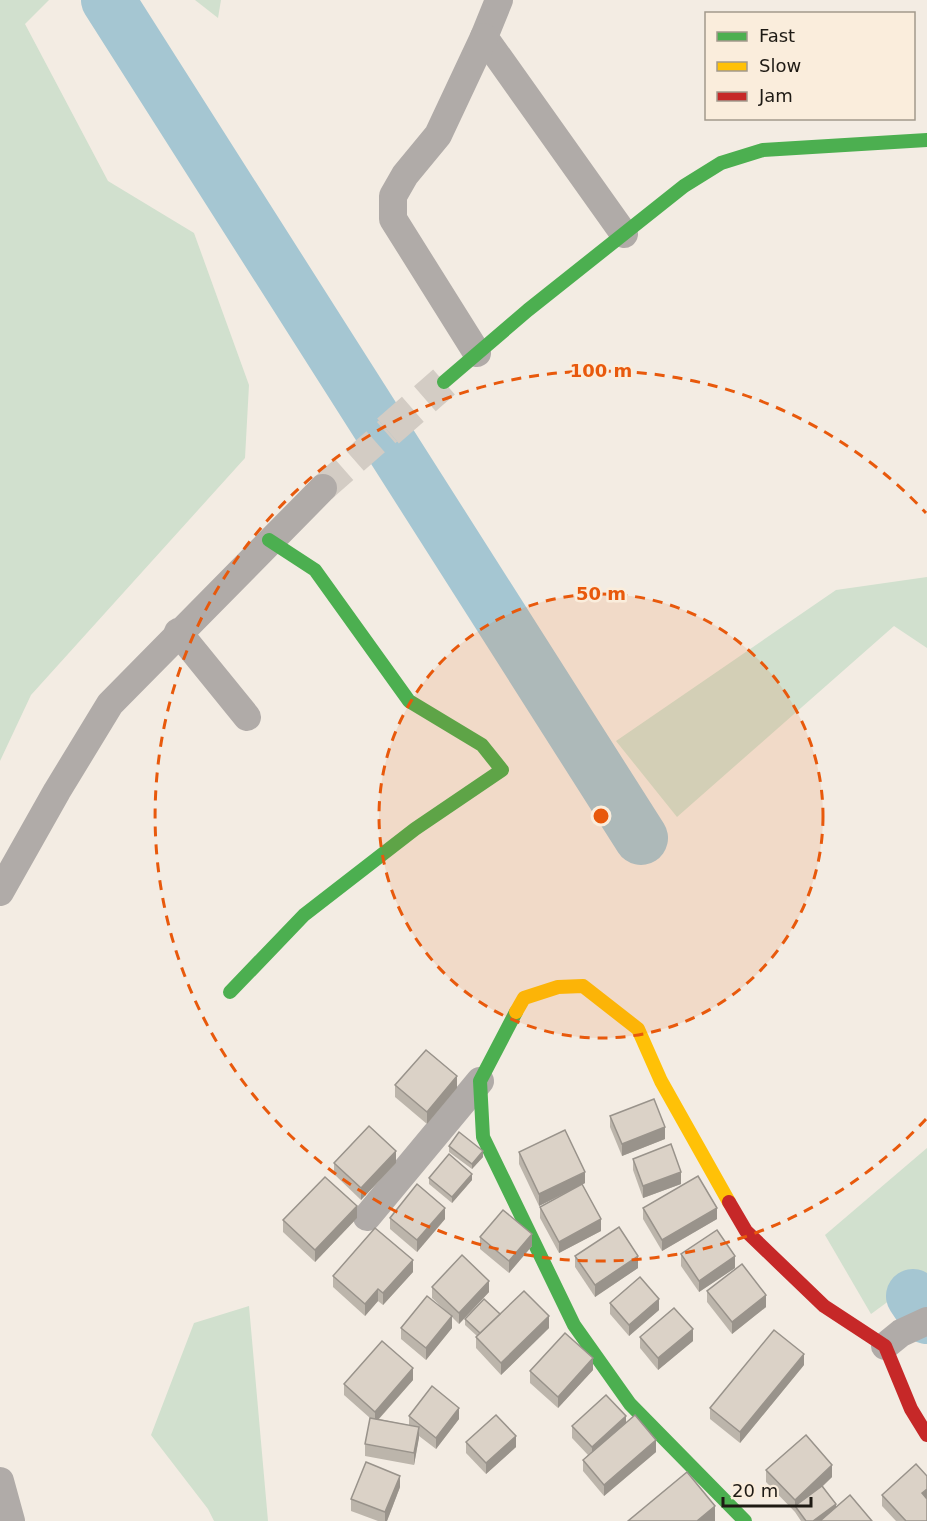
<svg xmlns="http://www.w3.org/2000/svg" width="927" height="1521" font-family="'DejaVu Sans',sans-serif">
	<rect width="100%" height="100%" fill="#f3ece3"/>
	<!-- green -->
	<g fill="#d1e0ce">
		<polygon points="0,0 49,0 25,24 108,181 194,233 249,385 245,458 31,695 0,761"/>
		<polygon points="195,0 221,0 218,18"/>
		<polygon points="927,577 927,648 894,626 677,817 616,741 836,590"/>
		<polygon points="927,1148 927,1273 871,1314 825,1235"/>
		<polygon points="249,1306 268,1521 214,1521 208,1509 151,1435 194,1323"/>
	</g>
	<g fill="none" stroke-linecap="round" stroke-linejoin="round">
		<!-- river -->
		<g stroke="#a5c6d2" stroke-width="54">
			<polyline points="108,0 641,838"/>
			<polyline points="913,1296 927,1317"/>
		</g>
		<!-- street-tunnel -->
		<polyline stroke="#d3ccc4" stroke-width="28" stroke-dasharray="28 14" stroke-linecap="butt" points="323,488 388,431"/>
		<!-- secondary-tunnel -->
		<polyline stroke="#d3ccc4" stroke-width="33" stroke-dasharray="33 16" stroke-linecap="butt" points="388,431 444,382"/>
		<!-- street -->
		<g stroke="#b0aba8" stroke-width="28">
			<polyline points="499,0 484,37 624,234"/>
			<polyline points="477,353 393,219 393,196 405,175 438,135 484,37"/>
			<polyline points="178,632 247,717"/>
			<polyline points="0,892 57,791 110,704 323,488"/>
			<polyline points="367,1217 480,1081"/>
			<polyline points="885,1346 901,1333 927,1321"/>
			<polyline points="0,1481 11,1521"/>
		</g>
		<!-- fast -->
		<g stroke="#4caf50" stroke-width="14">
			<polyline points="444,382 528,310 684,186 721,163 763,150 927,140"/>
			<polyline points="230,992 304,915 415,829 502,770 482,745 409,701 315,570 269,540"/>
			<polyline points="516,1012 480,1081 483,1137 574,1325 630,1404 745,1521"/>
		</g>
		<!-- slow -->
		<polyline stroke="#ffc107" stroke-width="14" points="516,1012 524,998 558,987 583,986 638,1029 661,1081 729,1202"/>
		<!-- jam -->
		<polyline stroke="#c62828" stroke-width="14" points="729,1202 746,1231 824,1306 885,1346 911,1409 927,1435"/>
	</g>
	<!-- wall -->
	<g fill="#bcb5ab">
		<polygon points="395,1085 457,1088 427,1124 395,1097"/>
		<polygon points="610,1116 665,1139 622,1156 610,1127"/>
		<polygon points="449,1146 483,1157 472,1169 449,1152"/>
		<polygon points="519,1152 585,1183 582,1185 601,1231 559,1253 540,1218 540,1207 577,1187 539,1206 519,1164"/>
		<polygon points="633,1159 681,1184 643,1198 633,1170"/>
		<polygon points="334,1163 396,1163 361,1200 334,1174"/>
		<polygon points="429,1178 472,1180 452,1203 429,1184"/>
		<polygon points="643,1208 717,1219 662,1251 643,1219"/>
		<polygon points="357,1218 315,1262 283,1232 283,1220"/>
		<polygon points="390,1218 445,1219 417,1252 390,1229"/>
		<polygon points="480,1237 532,1246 509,1273 480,1249"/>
		<polygon points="681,1254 735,1268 699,1292 681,1266"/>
		<polygon points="575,1256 638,1268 595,1297 575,1267"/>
		<polygon points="413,1272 383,1305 378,1301 365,1316 333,1287 333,1276"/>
		<polygon points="432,1287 489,1292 459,1324 452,1317 452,1328 426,1360 401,1339 401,1328 446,1311 432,1298"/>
		<polygon points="707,1291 766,1307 732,1334 707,1302"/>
		<polygon points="610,1303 659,1310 629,1336 610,1314"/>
		<polygon points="500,1314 549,1328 501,1375 476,1348 476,1337 477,1336 465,1325 465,1319"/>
		<polygon points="640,1337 693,1341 658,1370 640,1348"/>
		<polygon points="804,1365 740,1443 710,1419 710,1408"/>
		<polygon points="593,1370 558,1408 530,1383 530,1371"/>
		<polygon points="413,1380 379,1419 409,1425 409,1416 459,1419 436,1449 419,1436 414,1465 365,1456 365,1444 370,1418 344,1395 344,1384"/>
		<polygon points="626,1423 656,1452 604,1496 583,1471 583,1460 588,1455 572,1438 572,1426"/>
		<polygon points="466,1442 516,1447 486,1474 466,1453"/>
		<polygon points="766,1470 832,1477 823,1486 836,1507 872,1521 801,1521 795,1512 766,1482"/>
		<polygon points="400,1487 387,1521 378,1521 351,1511 351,1499"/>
		<polygon points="882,1495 927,1521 896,1521 882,1506"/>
	</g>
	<!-- shaded-wall -->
	<g fill="#99938b">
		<polygon points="457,1076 457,1088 427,1124 427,1112"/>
		<polygon points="665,1127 665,1139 622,1156 622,1144"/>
		<polygon points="396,1151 396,1163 361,1200 361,1188"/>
		<polygon points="483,1151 483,1157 472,1169 472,1164"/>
		<polygon points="585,1172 585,1183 539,1206 539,1194"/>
		<polygon points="681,1172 681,1184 643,1198 643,1186"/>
		<polygon points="472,1174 472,1180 452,1203 452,1197"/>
		<polygon points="357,1206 357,1218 315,1262 315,1250"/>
		<polygon points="445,1208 445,1219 417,1252 417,1240"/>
		<polygon points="717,1208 717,1219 662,1251 662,1240"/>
		<polygon points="601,1219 601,1231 559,1253 559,1242"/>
		<polygon points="532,1234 532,1246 509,1273 509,1261"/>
		<polygon points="638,1256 638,1268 595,1297 595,1285"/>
		<polygon points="735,1256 735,1268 699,1292 699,1281"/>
		<polygon points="413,1260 413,1272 383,1305 383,1293"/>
		<polygon points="489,1281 489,1292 459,1324 459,1313"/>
		<polygon points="378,1289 378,1301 365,1316 365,1304"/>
		<polygon points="766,1295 766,1307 732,1334 732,1322"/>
		<polygon points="659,1299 659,1310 629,1336 629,1325"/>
		<polygon points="452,1316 452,1328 426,1360 426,1348"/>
		<polygon points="549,1316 549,1328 501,1375 501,1363"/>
		<polygon points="693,1329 693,1341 658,1370 658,1358"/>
		<polygon points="804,1354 804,1365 740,1443 740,1432"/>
		<polygon points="593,1358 593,1370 558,1408 558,1397"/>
		<polygon points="413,1368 413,1380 375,1423 375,1412"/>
		<polygon points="459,1408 459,1419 436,1449 436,1438"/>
		<polygon points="626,1416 626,1427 592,1459 592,1447"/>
		<polygon points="419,1427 419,1438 414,1465 414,1453"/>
		<polygon points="516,1436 516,1447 486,1474 486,1463"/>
		<polygon points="656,1440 656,1452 604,1496 604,1485"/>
		<polygon points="832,1465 832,1477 797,1510 795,1506 795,1500"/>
		<polygon points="400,1476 400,1487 387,1521 385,1521 385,1512"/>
		<polygon points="927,1489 927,1500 922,1493"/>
		<polygon points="836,1504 836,1510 821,1521 813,1521"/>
		<polygon points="715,1506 715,1521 697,1521"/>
	</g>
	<!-- building -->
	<g fill="#dbd2c7" stroke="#99938b" stroke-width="1.5">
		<polygon points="426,1050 457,1076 427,1112 395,1085"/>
		<polygon points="654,1099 665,1127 622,1144 610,1116"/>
		<polygon points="369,1126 396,1151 361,1188 334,1163"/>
		<polygon points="565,1130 585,1172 539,1194 519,1152"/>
		<polygon points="459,1132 483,1151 472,1164 449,1146"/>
		<polygon points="671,1144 681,1172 643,1186 633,1159"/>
		<polygon points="449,1154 472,1174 452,1197 429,1178"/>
		<polygon points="698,1176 717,1208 662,1240 643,1208"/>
		<polygon points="325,1177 357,1206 315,1250 283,1220"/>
		<polygon points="417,1184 445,1208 417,1240 390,1218"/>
		<polygon points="582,1184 601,1219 559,1242 540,1207"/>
		<polygon points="503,1210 532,1234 509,1261 480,1237"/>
		<polygon points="619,1227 638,1256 595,1285 575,1256"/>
		<polygon points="375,1228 413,1260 383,1293 378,1289 365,1304 333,1276"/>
		<polygon points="717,1230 735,1256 699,1281 681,1254"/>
		<polygon points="462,1255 489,1281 459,1313 432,1287"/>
		<polygon points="742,1264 766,1295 732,1322 707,1291"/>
		<polygon points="640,1277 659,1299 629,1325 610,1303"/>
		<polygon points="524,1291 549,1316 501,1363 476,1337"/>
		<polygon points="427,1296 452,1316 426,1348 401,1328"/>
		<polygon points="484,1299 500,1314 480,1333 465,1319"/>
		<polygon points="674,1308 693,1329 658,1358 640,1337"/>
		<polygon points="774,1330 804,1354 740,1432 710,1408"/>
		<polygon points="565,1333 593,1358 558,1397 530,1371"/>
		<polygon points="382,1341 413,1368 375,1412 344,1384"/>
		<polygon points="432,1386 459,1408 436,1438 409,1416"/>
		<polygon points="606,1395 626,1416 592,1447 572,1426"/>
		<polygon points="496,1415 516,1436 486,1463 466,1442"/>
		<polygon points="635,1415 656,1440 604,1485 583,1460"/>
		<polygon points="370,1418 419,1427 414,1453 365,1444"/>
		<polygon points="806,1435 832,1465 795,1500 766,1470"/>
		<polygon points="366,1462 400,1476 385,1512 351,1499"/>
		<polygon points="916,1464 927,1476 927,1489 922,1493 927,1499 927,1521 906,1521 882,1495"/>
		<polygon points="687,1472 715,1506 697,1521 628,1521"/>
		<polygon points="822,1486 836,1504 813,1521 806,1521 795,1506"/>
		<polygon points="850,1495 872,1521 820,1521"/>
	</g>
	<!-- distance rings -->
	<circle cx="601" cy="816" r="222" fill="#e8590c" fill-opacity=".12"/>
	<g fill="none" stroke="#e8590c" stroke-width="3" stroke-dasharray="10 8">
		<circle cx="601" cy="816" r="222"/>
		<path d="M926 1119A445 445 0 1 1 926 513"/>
	</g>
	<circle cx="601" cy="816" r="9" fill="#e8590c" stroke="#faeddc" stroke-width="3"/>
	<g font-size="18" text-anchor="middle" font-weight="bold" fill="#e8590c" stroke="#faeddc" stroke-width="5" stroke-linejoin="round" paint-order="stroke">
		<text x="601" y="377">100 m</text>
		<text x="601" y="600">50 m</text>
	</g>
	<!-- legend -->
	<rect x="705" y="12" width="210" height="108" fill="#faeddc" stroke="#a2998c" stroke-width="1.5"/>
	<rect x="717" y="32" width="30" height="9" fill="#4caf50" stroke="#a2998c" stroke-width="1.5"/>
	<text x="759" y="42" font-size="18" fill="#1e1a14">Fast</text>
	<rect x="717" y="62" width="30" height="9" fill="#ffc107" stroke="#a2998c" stroke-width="1.5"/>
	<text x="759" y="72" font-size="18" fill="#1e1a14">Slow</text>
	<rect x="717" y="92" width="30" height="9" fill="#c62828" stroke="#a2998c" stroke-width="1.5"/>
	<text x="759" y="102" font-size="18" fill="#1e1a14">Jam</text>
	<!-- scale -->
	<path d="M723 1497v9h88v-9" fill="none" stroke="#1e1a14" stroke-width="3"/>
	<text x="732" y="1497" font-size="18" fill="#1e1a14" stroke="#faeddc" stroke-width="4.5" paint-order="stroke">20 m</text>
</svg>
